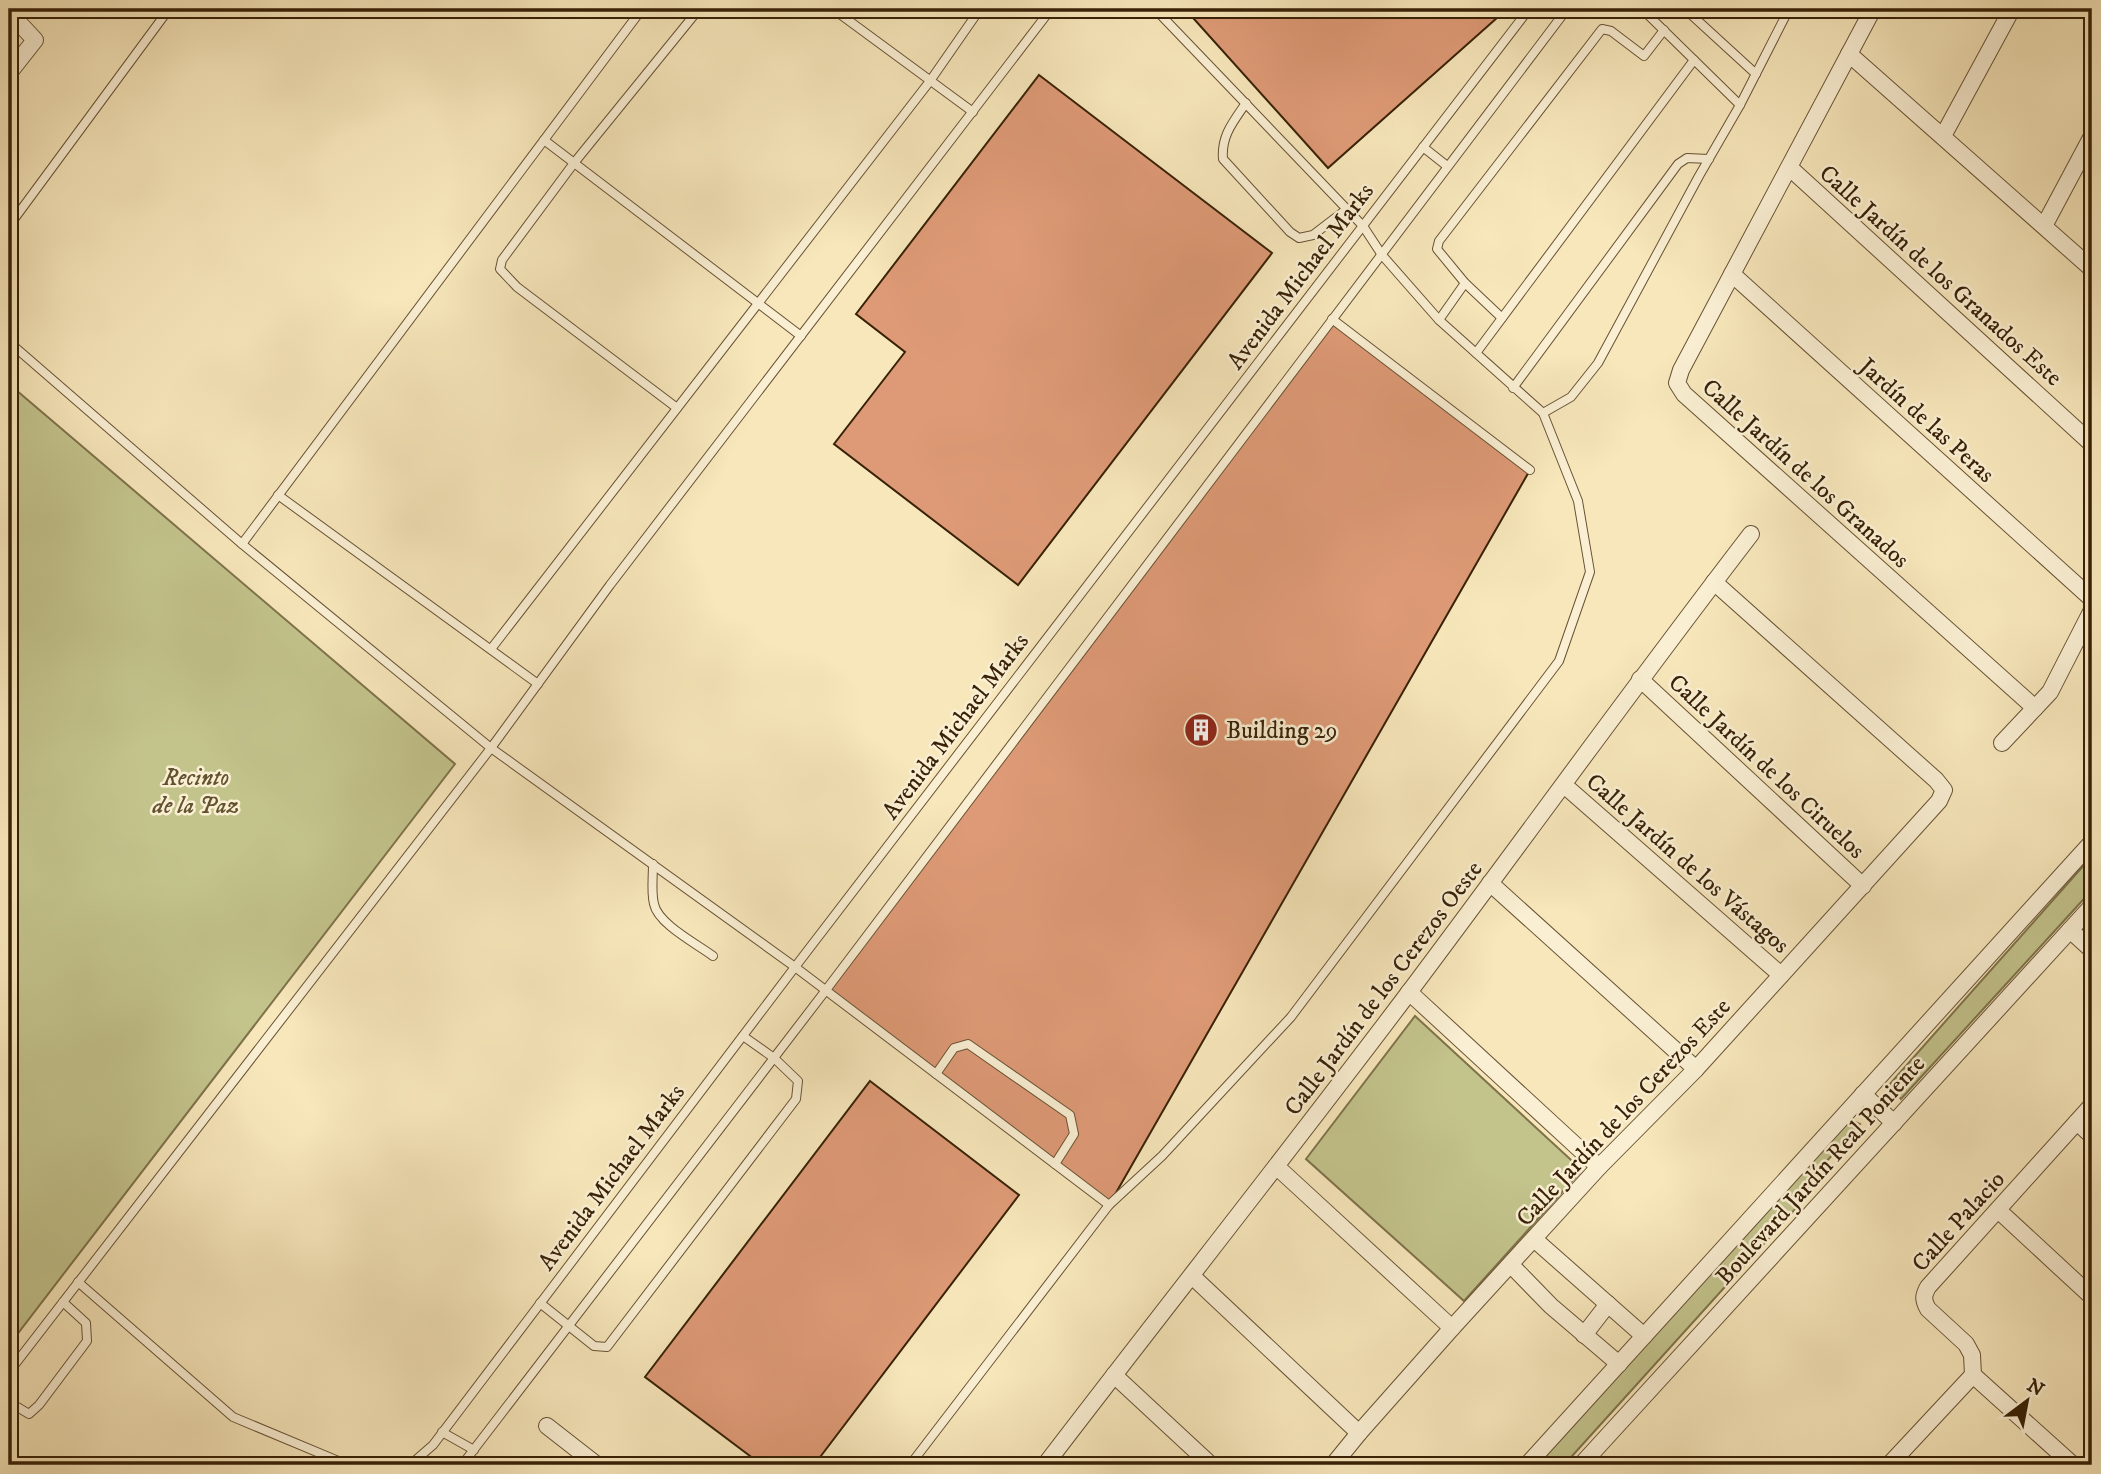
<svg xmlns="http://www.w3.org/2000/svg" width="2101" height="1474" font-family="'IM FELL DW Pica',serif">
	<rect width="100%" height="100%" fill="#f7e7bb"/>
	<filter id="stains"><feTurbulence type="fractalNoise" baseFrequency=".00286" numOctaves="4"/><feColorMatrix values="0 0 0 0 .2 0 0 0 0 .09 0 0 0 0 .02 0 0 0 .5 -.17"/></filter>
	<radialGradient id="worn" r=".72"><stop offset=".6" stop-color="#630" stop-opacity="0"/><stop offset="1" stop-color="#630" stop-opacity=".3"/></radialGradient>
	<!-- green -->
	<g fill="#c3c38c" stroke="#7e724a" stroke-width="2">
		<polygon points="9,384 455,764 9,1345"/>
		<polygon points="2092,856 2092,890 1901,1099 1889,1085"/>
		<polygon points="1415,1016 1582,1170 1464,1301 1306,1159"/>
		<polygon points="1847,1118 1860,1124 1816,1173 1798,1206 1564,1465 1535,1465"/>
	</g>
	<!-- building -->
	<g fill="#de9a76" stroke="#382107" stroke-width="2">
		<polygon points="1185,9 1507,9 1328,168"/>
		<polygon points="1039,75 1272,253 1018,585 834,444 905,352 856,314"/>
		<polygon points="1332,319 1530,470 1109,1205 826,990"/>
		<polygon points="870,1081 1019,1195 814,1465 762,1465 645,1377"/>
	</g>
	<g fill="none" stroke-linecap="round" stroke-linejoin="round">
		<!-- lane casing -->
		<g stroke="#685234" stroke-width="10">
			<g id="lane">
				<polyline points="833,9 973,112"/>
				<polyline points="1642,9 1740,105"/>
				<polyline points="1685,9 1756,74"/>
				<path d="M 1246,103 C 1233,122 1221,136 1223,159 L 1290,232 L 1299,238 L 1313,235 L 1347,209"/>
				<polyline points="544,140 801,336"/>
				<polyline points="1423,147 1447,166"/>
				<polyline points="9,226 169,9"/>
				<polyline points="1502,318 1465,283 1437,249 1439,241 1602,29 1611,31 1644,56 1664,30"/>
				<polyline points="1332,319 1530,470"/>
				<polyline points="1439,320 1465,283"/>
				<polyline points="9,342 242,544 491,748 795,967 1109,1205 1162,1156 1291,1017 1559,661 1590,572 1578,501 1543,413 1439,320 1382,255 1363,226 1155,9"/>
				<polyline points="1476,353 1694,60"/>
				<polyline points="1513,388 1678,164 1687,158 1709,159"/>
				<polyline points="677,408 517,287 500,269 502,260 574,163 699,9"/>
				<polyline points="1543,413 1571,397 1598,363 1699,176 1740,105 1789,9"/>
				<polyline points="278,495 538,684"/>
				<polyline points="242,544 642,9"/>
				<polyline points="491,649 930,81 980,9"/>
				<path d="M 653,864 C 653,877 651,892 654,904 C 658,924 697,944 713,956"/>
				<polyline points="936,1074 954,1048 968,1044 1070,1115 1074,1134 1055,1164"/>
				<polyline points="78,1282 233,1417 348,1465"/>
				<polyline points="540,1303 594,1346 607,1347 796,1099 798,1081 774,1058 743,1036"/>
				<polyline points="9,1372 491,748 610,585 1051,9"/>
				<polyline points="9,1402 29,1414 39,1405 87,1341 86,1323 63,1302"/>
				<polyline points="442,1432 474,1450"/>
				<polyline points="410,1465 433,1445 795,967 1529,9"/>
				<polyline points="462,1465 826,990 1567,9"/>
				<polyline points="910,1465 1109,1205"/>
			</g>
		</g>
		<!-- street casing -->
		<g stroke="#685234" stroke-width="18">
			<g id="street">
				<polyline points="1873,9 1681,370 1677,383 1684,394 2035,708"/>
				<polyline points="9,12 35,40 9,73"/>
				<polyline points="1849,54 2092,269"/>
				<polyline points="1943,136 2012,9"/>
				<polyline points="1790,168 2092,444"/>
				<polyline points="2044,226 2092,136"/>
				<polyline points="1732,274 2092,599"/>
				<polyline points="1640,679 1863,886"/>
				<polyline points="2002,743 2050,692 2092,610"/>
				<polyline points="1564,785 1781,975"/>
				<polyline points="1490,883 1696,1069"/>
				<polyline points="2070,930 2092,950"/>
				<polyline points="1409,992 1599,1167"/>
				<polyline points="1863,1094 1894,1123"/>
				<polyline points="2077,1122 2092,1136"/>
				<polyline points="1277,1167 1452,1328"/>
				<polyline points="1998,1210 2092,1297"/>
				<polyline points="1534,1239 1644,1336"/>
				<polyline points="1511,1265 1551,1306 1619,1364"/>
				<polyline points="1192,1276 1359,1433"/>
				<polyline points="1584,1335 1608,1304"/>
				<polyline points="1114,1375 1211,1465"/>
				<polyline points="1973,1375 2073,1465"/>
				<polyline points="547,1426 597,1465"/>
				<path d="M 1045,1465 C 1165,1308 1288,1153 1407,995 C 1522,842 1634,686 1751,534"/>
				<polyline points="1333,1465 1359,1433 1452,1328 1599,1167 1696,1069 1939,801 1944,790 1936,780 1714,582"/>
				<polyline points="1527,1465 2092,842"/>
				<polyline points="1581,1465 2092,906"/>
				<path d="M 1889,1465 L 1973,1375 L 1972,1355 L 1966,1344 L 1928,1309 C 1923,1300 1923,1296 1928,1287 L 2092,1105"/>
			</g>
		</g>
		<!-- lane -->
		<use href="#lane" stroke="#faefd3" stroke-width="8"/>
		<!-- street -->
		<use href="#street" stroke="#faefd3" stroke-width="16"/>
	</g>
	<!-- icons -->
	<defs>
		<g id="building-disc" transform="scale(1.75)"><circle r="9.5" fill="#8f2418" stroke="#faefd3"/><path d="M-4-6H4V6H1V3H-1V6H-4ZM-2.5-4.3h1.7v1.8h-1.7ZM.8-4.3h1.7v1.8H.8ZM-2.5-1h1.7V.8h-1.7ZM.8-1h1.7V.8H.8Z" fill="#fff"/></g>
	</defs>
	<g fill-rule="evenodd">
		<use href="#building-disc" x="1201" y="730"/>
	</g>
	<g text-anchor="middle" stroke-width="5" stroke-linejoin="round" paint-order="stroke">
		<!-- street labels -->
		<g font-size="24" fill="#382107" stroke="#faefd3">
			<text transform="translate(1941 275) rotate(42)" y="8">Calle Jardín de los Granados Este</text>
			<text transform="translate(1300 276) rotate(-53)" y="8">Avenida Michael Marks</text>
			<text transform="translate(1927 420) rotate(42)" y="8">Jardín de las Peras</text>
			<text transform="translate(1806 473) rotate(42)" y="8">Calle Jardín de los Granados</text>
			<text transform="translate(955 726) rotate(-53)" y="8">Avenida Michael Marks</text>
			<text transform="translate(1767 766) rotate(43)" y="8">Calle Jardín de los Ciruelos</text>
			<text transform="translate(1688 863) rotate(41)" y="8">Calle Jardín de los Vástagos</text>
			<text transform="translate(1383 988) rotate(-53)" y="8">Calle Jardín de los Cerezos Oeste</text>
			<text transform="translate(1623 1112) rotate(-47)" y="8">Calle Jardín de los Cerezos Este</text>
			<text transform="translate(1820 1170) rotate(-48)" y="8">Boulevard Jardín Real Poniente</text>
			<text transform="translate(611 1177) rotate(-53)" y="8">Avenida Michael Marks</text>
			<text transform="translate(1958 1221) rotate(-48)" y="8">Calle Palacio</text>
		</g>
		<!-- poi labels -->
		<g font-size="24" fill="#382107" stroke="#faefd3" text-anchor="start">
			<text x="1226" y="738">Building 29</text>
		</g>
		<!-- park labels -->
		<g font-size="24" font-style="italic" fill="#62522f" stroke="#faefd3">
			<text x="196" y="785">Recinto<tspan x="196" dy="28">de la Paz</tspan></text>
		</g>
	</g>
	<!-- margin -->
	<rect width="2101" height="1474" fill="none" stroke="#f7e7bb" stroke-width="35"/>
	<rect x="10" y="10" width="2080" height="1453" fill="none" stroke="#382107" stroke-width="3.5"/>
	<rect x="18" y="18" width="2066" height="1439" fill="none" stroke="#382107" stroke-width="2"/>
	<!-- north arrow -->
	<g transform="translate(2027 1401) rotate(32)" stroke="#faefd3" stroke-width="5" paint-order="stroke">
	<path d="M0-5L12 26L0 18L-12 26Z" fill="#382107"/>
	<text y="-10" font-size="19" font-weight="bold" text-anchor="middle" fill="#382107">N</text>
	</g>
	<rect width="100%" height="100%" filter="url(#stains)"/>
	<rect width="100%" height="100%" fill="url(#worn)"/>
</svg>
